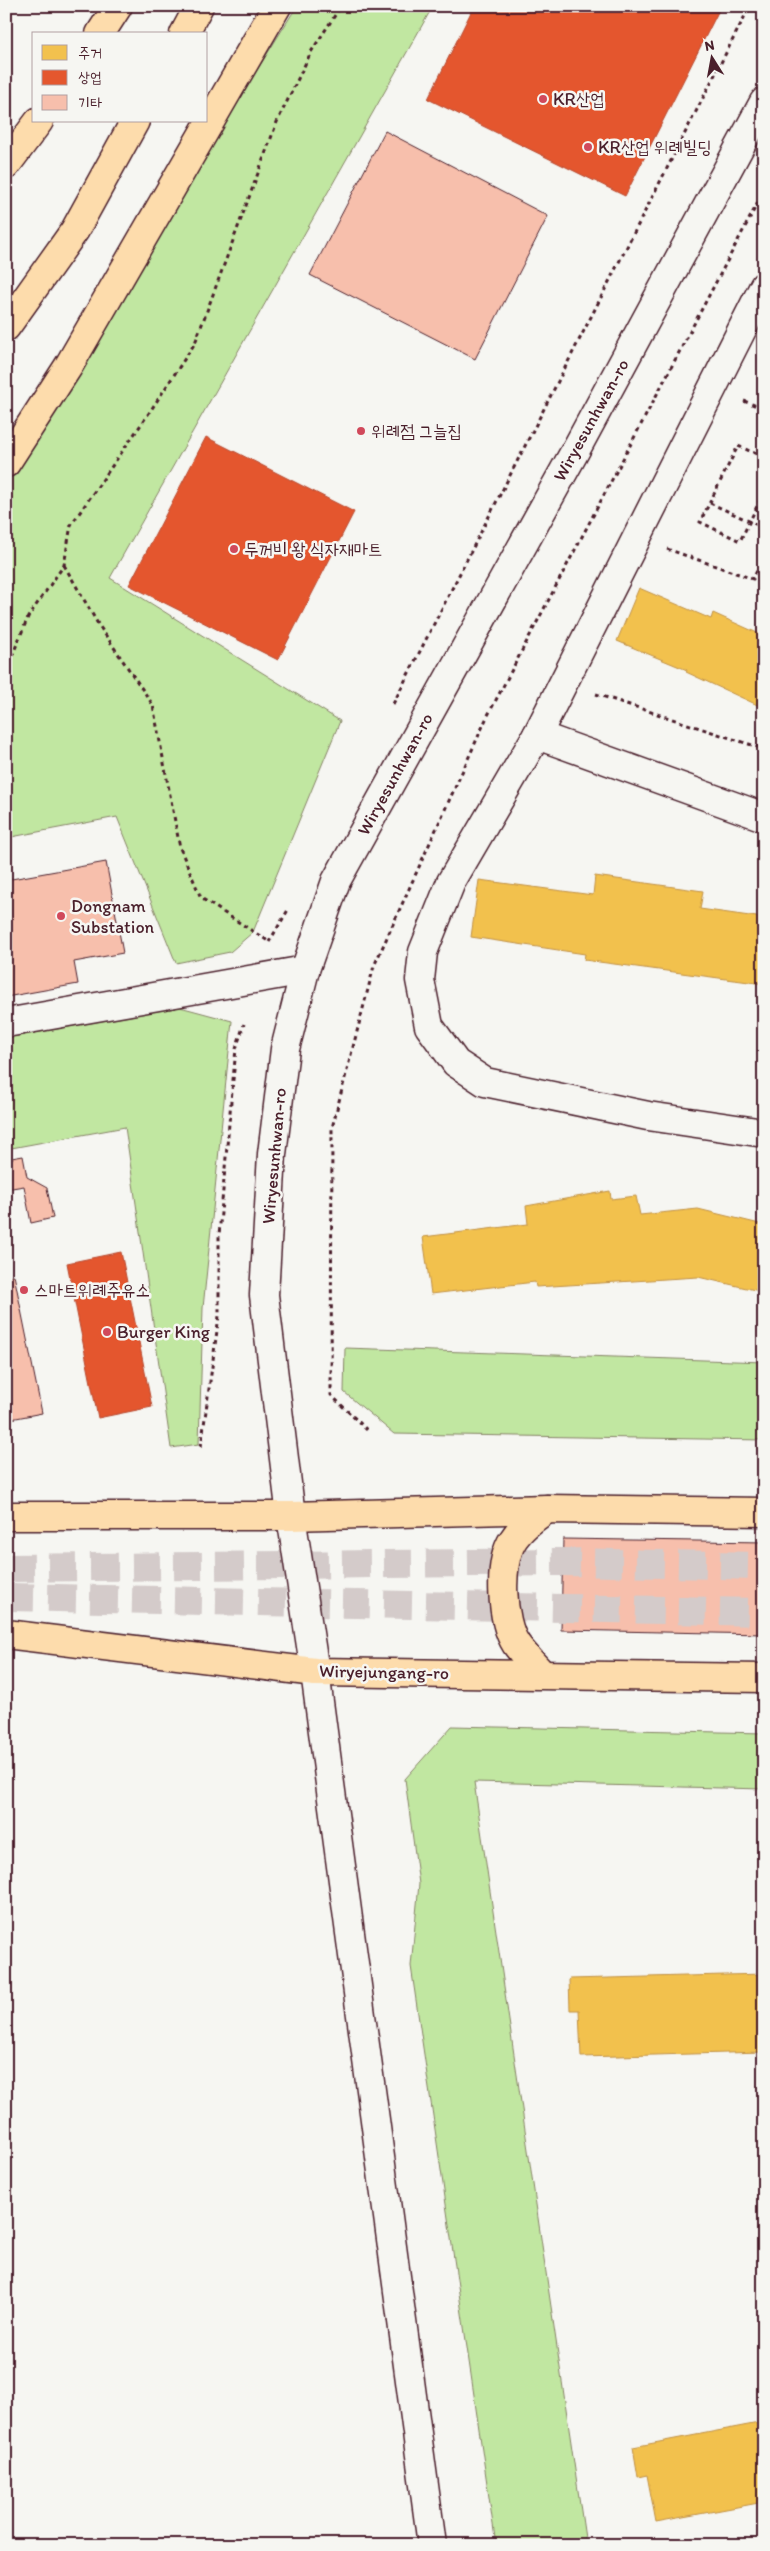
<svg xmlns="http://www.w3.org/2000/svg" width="770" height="2551" font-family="Itim,'Poor Story',sans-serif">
	<rect width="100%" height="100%" fill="#f6f6f2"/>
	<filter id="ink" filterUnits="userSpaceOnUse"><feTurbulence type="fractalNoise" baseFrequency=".02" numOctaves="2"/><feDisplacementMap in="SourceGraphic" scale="10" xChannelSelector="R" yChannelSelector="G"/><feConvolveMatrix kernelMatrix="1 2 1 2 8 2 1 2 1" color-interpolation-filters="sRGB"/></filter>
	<g filter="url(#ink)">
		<!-- green -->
		<g fill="#c1e7a1" stroke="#868366">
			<polygon points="297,6 433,6 110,578 340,721 253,932 230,952 176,963 117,817 6,838 6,472"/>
			<polygon points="180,1007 232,1021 203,1308 199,1444 171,1448 125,1127 6,1149 6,1038"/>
			<polygon points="345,1348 764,1362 764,1440 394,1434 344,1392"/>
			<polygon points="452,1726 764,1733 764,1789 474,1782 586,2545 496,2545 411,1966 419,1884 405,1779"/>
		</g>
		<!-- homes -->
		<g fill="#f2c14e" stroke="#c09044">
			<polygon points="639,588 711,619 713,613 764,636 764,708 686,672 687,670 617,641"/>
			<polygon points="595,876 703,891 700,909 764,918 764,984 584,960 585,954 471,937 479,880 593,895"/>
			<polygon points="610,1191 611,1199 636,1196 640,1215 698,1209 764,1225 764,1292 698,1277 536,1287 535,1282 431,1294 423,1237 528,1224 526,1206"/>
			<polygon points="764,1974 764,2052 581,2057 579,2010 570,2010 569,1979"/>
			<polygon points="764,2422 764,2502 656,2522 647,2475 638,2477 633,2447"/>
		</g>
		<!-- shops -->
		<g fill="#e4572e" stroke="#b6462d">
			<polygon points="474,6 721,6 625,196 428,99"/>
			<polygon points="206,437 354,512 278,660 129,585"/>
			<polygon points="121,1252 152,1407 98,1418 67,1263"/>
		</g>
		<!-- building -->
		<g fill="#f7bfac" stroke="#4a1f2b">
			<polygon points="385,131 548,216 475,359 310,275"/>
			<polygon points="106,862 123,953 74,962 78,984 6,997 6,880"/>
			<polygon points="23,1156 27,1177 47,1188 53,1218 31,1223 24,1186 6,1189 6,1159"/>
			<polygon points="14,1275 42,1413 6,1420 6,1277"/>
			<polygon points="563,1539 764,1542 764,1634 561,1630"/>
		</g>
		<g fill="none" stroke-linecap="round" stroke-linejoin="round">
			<!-- major-tunnel -->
			<g stroke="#d4cbca" stroke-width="28" stroke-dasharray="28 14" stroke-linecap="butt">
				<polyline points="6,1568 563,1562 764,1566"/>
				<polyline points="6,1597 764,1612"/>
			</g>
			<!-- minor casing -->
			<g stroke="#4a1f2b" stroke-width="31">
				<g id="minor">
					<polyline points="764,286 537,735 451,882 423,952 420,980 429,1026 456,1063 485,1082 648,1116 764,1133"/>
					<polyline points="537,735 764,817"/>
					<polyline points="6,1023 305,970"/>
					<polyline points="432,2545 315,1672 291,1516 264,1295 272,1154 285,1049 305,970 336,881 574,453 764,102"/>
				</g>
			</g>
			<!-- major casing -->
			<g stroke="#4a1f2b" stroke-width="31">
				<g id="major">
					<polyline points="6,1516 291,1516 547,1509 764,1512"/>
					<polyline points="6,1634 315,1672 764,1678"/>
					<path d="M 541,1673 C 533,1664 523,1654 516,1644 C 501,1621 498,1563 513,1540 C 521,1527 535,1517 547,1509"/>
				</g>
			</g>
			<!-- highway casing -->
			<g stroke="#4a1f2b" stroke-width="31">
				<g id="highway">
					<polyline points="100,34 118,6"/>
					<polyline points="184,34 199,6"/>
					<polyline points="6,165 39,121"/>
					<polyline points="6,327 75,230 135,121"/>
					<polyline points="6,463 68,367 277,6"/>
				</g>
			</g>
			<!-- path -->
			<g stroke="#4a1f2b" stroke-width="3" stroke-dasharray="4 4" stroke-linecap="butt">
				<polyline points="744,401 764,409"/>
				<polyline points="764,457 738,446 700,522 740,541 764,492"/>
				<polyline points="710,503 764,528"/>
				<polyline points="667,549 753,579 764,556"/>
				<polyline points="64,565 98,624 153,705 180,848 201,898 268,941"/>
				<polyline points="6,671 28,617 64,565 71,525 149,413 195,343 277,122 311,52 341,6"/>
				<polyline points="596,694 764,749"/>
				<polyline points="393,704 750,6"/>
				<polyline points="269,942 288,910"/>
				<polyline points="367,1430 331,1395 332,1128 374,966 487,717 764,191"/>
				<polyline points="201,1447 219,1316 219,1235 232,1090 236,1049 244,1024"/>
			</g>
			<!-- minor -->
			<use href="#minor" stroke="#f6f6f2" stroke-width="28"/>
			<!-- major -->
			<use href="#major" stroke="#fddcac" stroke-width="28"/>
			<!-- highway -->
			<use href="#highway" stroke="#fddcac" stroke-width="28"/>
		</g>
	</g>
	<!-- markers -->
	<g fill="#d1495b" stroke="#f6f6f2" stroke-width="2">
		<circle cx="543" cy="99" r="5"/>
		<circle cx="588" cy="147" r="5"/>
		<circle cx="361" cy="431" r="5"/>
		<circle cx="234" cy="549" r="5"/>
		<circle cx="61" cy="916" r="5"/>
		<circle cx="24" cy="1290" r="5"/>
		<circle cx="107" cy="1332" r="5"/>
	</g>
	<g text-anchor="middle" stroke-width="5" stroke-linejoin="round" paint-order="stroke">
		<!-- poi labels -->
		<g font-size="18" fill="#4a1f2b" stroke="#f6f6f2" text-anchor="start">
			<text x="553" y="105">KR산업</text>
			<text x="598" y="153">KR산업 위례빌딩</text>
			<text x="371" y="437">위례점 그늘집</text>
			<text x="244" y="555">두꺼비 왕 식자재마트</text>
			<text x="71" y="912">Dongnam<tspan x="71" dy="21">Substation</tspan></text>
			<text x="34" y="1296">스마트위례주유소</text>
			<text x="117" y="1338">Burger King</text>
		</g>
		<!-- street labels -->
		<g font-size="18" fill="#4a1f2b" stroke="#f6f6f2">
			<text transform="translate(591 420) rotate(-61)" y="6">Wiryesunhwan-ro</text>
			<text transform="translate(395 774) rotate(-61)" y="6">Wiryesunhwan-ro</text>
			<text transform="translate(274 1156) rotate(-85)" y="6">Wiryesunhwan-ro</text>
			<text transform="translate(384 1672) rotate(1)" y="6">Wiryejungang-ro</text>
		</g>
	</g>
	<!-- margin -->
	<rect width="770" height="2551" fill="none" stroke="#f6f6f2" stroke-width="25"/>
	<rect x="12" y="12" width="745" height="2526" fill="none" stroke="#4a1f2b" stroke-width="2" filter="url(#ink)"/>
	<!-- legend -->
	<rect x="32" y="32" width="175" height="90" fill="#f6f6f2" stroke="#b1a0a2"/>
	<rect x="42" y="45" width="25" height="15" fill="#f2c14e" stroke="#b1a0a2"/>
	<text x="78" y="58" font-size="15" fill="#4a1f2b">주거</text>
	<rect x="42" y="70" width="25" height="15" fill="#e4572e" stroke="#b1a0a2"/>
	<text x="78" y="82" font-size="15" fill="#4a1f2b">상업</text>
	<rect x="42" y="95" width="25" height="15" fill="#f7bfac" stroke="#b1a0a2"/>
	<text x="78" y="108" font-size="15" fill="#4a1f2b">기타</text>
	<!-- north arrow -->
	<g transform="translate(712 58) rotate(349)" stroke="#f6f6f2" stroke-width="4" paint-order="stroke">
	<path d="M0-4L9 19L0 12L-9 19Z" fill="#4a1f2b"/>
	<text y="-8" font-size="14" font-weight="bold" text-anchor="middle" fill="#4a1f2b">N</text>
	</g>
</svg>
